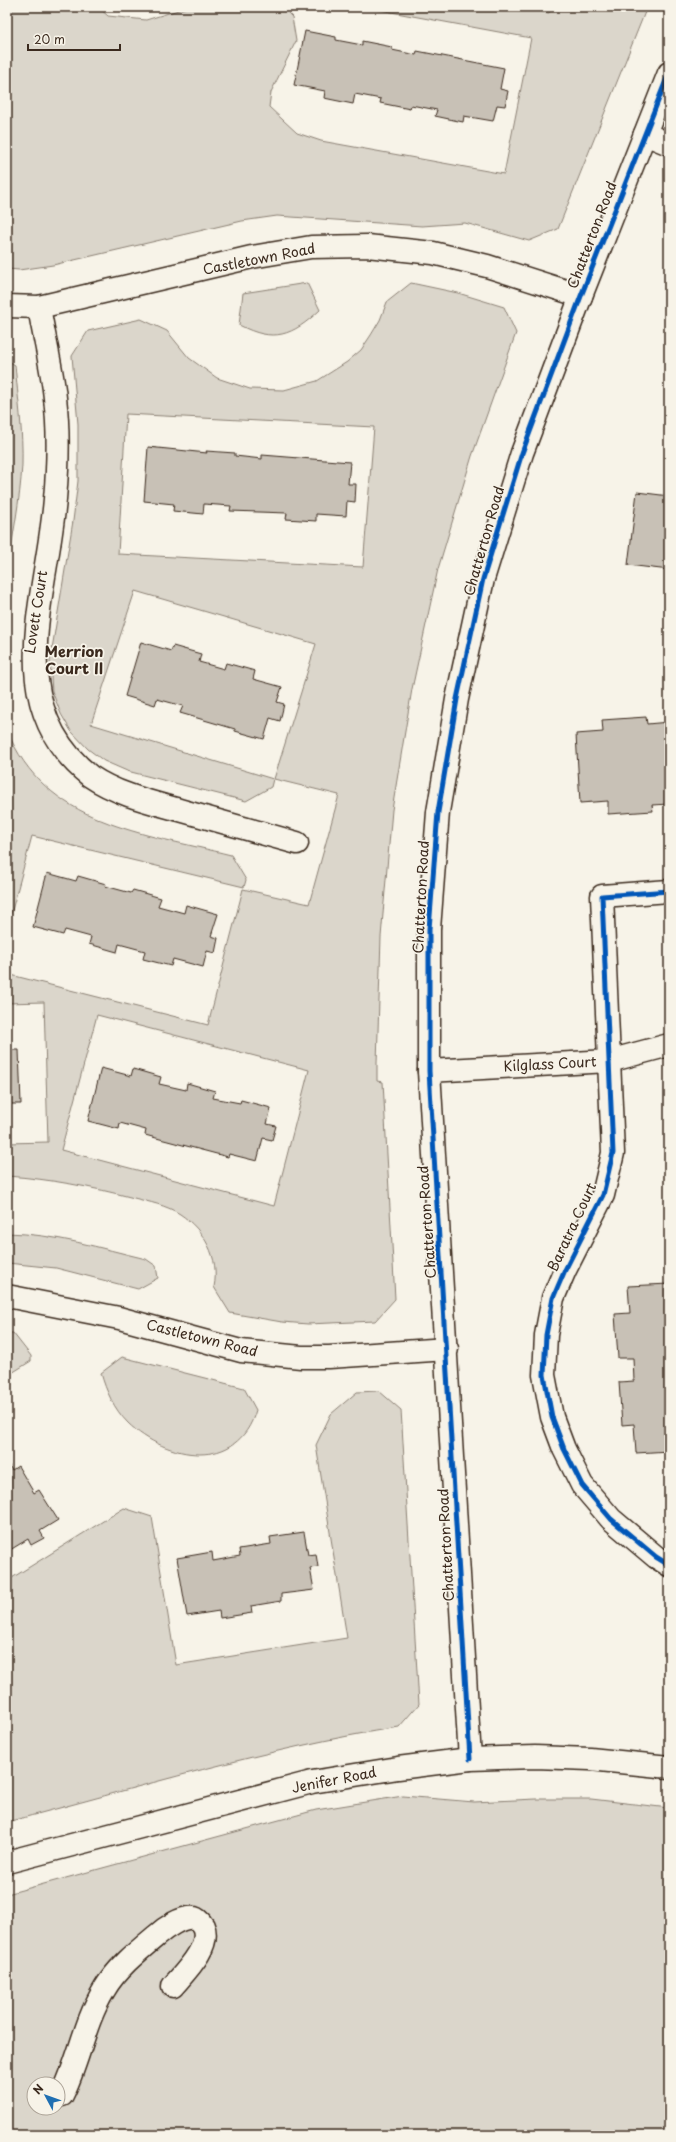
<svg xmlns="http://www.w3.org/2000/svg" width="676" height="2142" font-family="'Playpen Sans',sans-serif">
	<rect width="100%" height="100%" fill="#f7f3e8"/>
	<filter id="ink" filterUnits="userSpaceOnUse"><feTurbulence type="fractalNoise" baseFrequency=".025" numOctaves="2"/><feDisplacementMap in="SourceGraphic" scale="8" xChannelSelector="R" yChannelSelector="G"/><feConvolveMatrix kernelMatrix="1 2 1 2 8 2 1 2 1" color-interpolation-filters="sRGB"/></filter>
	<g filter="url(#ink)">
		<!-- green -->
		<g fill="#dbd6cb" stroke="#8b8074" fill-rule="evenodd">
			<polygon points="7,7 98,7 108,16 146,20 188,7 287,7 286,11 292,17 296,41 271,92 269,107 297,133 321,141 504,174 531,38 364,7 516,7 549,13 551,7 647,7 558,229 529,241 465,223 422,226 277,216 242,221 53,265 19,270 7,269"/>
			<path d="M 307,283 L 320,310 C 292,336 274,343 239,325 L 243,293 Z"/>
			<path d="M 411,283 L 458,293 L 504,307 L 516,333 L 472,456 L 438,569 L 412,689 L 392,810 L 381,937 L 377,1063 L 377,1081 L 383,1082 L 395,1299 L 375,1321 L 308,1324 L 282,1322 L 230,1313 L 214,1287 C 220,1258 204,1230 180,1214 C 166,1205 149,1202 134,1198 C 92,1187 50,1179 7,1176 L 7,1143 L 48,1142 L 44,1002 L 7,1003 L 7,974 L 208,1025 L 243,889 L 309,904 L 339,795 L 274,779 L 316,644 L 135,591 L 91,724 L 273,779 L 271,787 L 246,801 L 127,771 L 104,761 L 88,749 L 71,731 L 61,714 L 52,691 L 50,661 L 73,521 L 78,481 L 78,424 L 72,356 L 88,331 L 141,319 L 167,331 L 189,358 L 217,378 L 250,389 L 284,390 L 317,381 L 347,362 L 361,350 L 371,335 L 380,320 L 387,302 ZM 126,414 L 374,427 L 363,567 L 118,554 ZM 97,1015 L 309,1070 L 274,1206 L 61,1150 Z"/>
			<path d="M 7,360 L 15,365 C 18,398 23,431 22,465 C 20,501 13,535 7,571 Z"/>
			<path d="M 7,730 C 45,825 144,833 231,855 L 246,880 L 244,887 L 32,836 L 7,929 L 7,830 L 9,829 L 7,822 Z"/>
			<path d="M 7,1233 C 55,1234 100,1248 146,1259 L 156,1266 L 158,1278 L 138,1289 L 56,1268 L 7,1263 Z"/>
			<polygon points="7,1333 13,1333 31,1356 31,1361 7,1376"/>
			<path d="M 122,1357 L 244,1388 L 256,1410 C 238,1473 166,1460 128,1423 C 114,1409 106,1391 101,1373 Z"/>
			<path d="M 379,1391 L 401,1410 L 419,1704 L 399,1727 C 267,1748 137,1788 7,1822 L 7,1581 L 124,1508 L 152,1517 L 176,1665 L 347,1638 L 316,1445 L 331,1414 L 357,1392 Z"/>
			<path d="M 403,1796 L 474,1802 L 536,1799 L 591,1799 L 669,1808 L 669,2135 L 7,2135 L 7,1894 L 316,1810 ZM 34,2084 L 58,2084 L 58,2108 L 34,2108 Z"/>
		</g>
		<!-- building -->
		<g fill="#c8c1b6" stroke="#3b2a1e">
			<polygon points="305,31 336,37 336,40 362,45 362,41 392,47 392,50 416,55 417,51 504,68 500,89 508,91 505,106 497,105 493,121 464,116 463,122 435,116 437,110 411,105 410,109 380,103 381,99 355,94 353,104 324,98 325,91 294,85"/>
			<polygon points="148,447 207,453 206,451 235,453 235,456 262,459 262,455 350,462 348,484 356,484 355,502 347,501 346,516 316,514 316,521 286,519 287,513 230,511 231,506 204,504 203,514 173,511 174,504 144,501"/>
			<polygon points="637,492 669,496 669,570 628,565"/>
			<polygon points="141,642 171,651 173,646 201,654 199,662 224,669 226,663 255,671 253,679 282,687 277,702 284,704 280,721 270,718 264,739 235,731 235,729 180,713 183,706 157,699 155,705 125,696"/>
			<polygon points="646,717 647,724 669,722 669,804 652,805 653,811 608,814 608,801 580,803 576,734 603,732 602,720"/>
			<polygon points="47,873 76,881 78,876 106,884 105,886 131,893 133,890 161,898 158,906 184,913 186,905 218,914 211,936 218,938 215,953 207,951 203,967 173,959 171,966 143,959 145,951 119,944 117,952 89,944 91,937 65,930 63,935 33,927"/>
			<polygon points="7,1050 19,1050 21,1104 7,1104"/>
			<polygon points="101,1068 131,1076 133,1069 161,1077 159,1084 186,1090 187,1083 215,1091 213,1098 240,1103 241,1100 271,1108 267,1124 276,1126 272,1140 263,1138 257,1161 229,1154 228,1157 145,1135 146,1130 120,1123 119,1129 88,1121"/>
			<polygon points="669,1284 669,1451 636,1453 634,1424 622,1425 619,1382 634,1381 633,1358 618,1358 615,1314 630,1313 628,1286"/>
			<polygon points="7,1463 12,1470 18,1466 34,1493 39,1490 58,1520 40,1531 44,1538 31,1545 28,1539 10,1550 7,1546"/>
			<polygon points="304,1532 308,1555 316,1554 318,1567 310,1568 314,1590 281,1594 281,1601 251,1606 252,1613 220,1618 219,1611 187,1616 177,1558 212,1552 213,1561 240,1556 239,1549 271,1544 270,1537"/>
		</g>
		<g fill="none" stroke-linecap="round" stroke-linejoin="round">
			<!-- minor casing -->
			<g stroke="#3b2a1e" stroke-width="25">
				<g id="minor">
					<polyline points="645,134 669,144"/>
					<polyline points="7,306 39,307 252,257 311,247 367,246 433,253 487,266 581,296"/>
					<path d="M 39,307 C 44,337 52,368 55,398 C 59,431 58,466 55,499 C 47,598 0,704 90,776 C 118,795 151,802 183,811 C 221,822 259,832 297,843"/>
					<polyline points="669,891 602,896 613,1153 603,1195 565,1270 553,1298 546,1335 544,1375 552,1417 564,1449 582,1485 611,1519 656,1557 669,1565"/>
					<polyline points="429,1071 609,1061 669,1045"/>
					<polyline points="7,1296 119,1318 241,1351 301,1357 329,1357 447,1349"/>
					<polyline points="470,1759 429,1071 429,929 438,812 457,699 483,579 522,453 581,296 669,73"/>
					<polyline points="7,1862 312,1782 398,1768 470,1759 535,1757 590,1759 669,1767"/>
					<path d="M 62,2095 C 79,2061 84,2023 104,1990 C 116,1969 138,1951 156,1936 C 165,1928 182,1916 194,1918 C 198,1919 201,1923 203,1926 C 212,1946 185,1972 173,1986"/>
				</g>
			</g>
			<!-- minor -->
			<use href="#minor" stroke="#f7f3e8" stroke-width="22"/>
			<!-- cycleway casing -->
			<g stroke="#f7f3e8" stroke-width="8">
				<g id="cycleway">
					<polyline points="669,891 602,896 613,1153 603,1195 565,1270 553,1298 546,1335 544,1375 552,1417 564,1449 582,1485 611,1519 656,1557 669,1565"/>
					<polyline points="470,1759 429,1071 429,929 438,812 457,699 483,579 522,453 581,296 669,73"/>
				</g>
			</g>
			<!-- cycleway -->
			<use href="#cycleway" stroke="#0057b8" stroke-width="5"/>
		</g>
	</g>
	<g text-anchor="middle" stroke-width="3.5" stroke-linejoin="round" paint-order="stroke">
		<!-- street labels -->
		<g font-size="14" fill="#3b2a1e" stroke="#f7f3e8">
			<text transform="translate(592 235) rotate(-69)" y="5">Chatterton Road</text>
			<text transform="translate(259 259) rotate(-11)" y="5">Castletown Road</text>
			<text transform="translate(484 541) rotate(-74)" y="5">Chatterton Road</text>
			<text transform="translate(36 612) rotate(-81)" y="5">Lovett Court</text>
			<text transform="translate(421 897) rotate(-87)" y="5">Chatterton Road</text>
			<text transform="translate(550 1064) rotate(-3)" y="5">Kilglass Court</text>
			<text transform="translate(427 1222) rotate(-94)" y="5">Chatterton Road</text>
			<text transform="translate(572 1227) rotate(-65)" y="5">Baratra Court</text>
			<text transform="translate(202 1338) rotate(14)" y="5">Castletown Road</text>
			<text transform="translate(446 1545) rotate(-93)" y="5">Chatterton Road</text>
			<text transform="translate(334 1780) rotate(-11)" y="5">Jenifer Road</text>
		</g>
		<!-- neighbourhood labels -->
		<g font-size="15" font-weight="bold" fill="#3b2a1e" stroke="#f7f3e8">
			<text x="74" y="657">Merrion<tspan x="74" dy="17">Court II</tspan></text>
		</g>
	</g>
	<!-- margin -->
	<rect width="676" height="2142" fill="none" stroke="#f7f3e8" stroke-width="24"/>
	<rect x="12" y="12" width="652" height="2118" fill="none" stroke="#3b2a1e" stroke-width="1.5" filter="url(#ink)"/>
	<!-- north arrow -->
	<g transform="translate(46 2096) rotate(311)"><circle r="19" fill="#f7f3e8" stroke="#aca397"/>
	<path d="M0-3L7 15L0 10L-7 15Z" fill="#1f6fb2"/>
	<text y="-6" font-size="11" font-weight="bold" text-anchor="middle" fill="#3b2a1e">N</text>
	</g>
	<!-- scale -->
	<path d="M28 44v6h92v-6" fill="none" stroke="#3b2a1e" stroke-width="2"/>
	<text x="34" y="44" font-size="12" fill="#3b2a1e" stroke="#f7f3e8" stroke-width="3" paint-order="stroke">20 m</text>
</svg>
